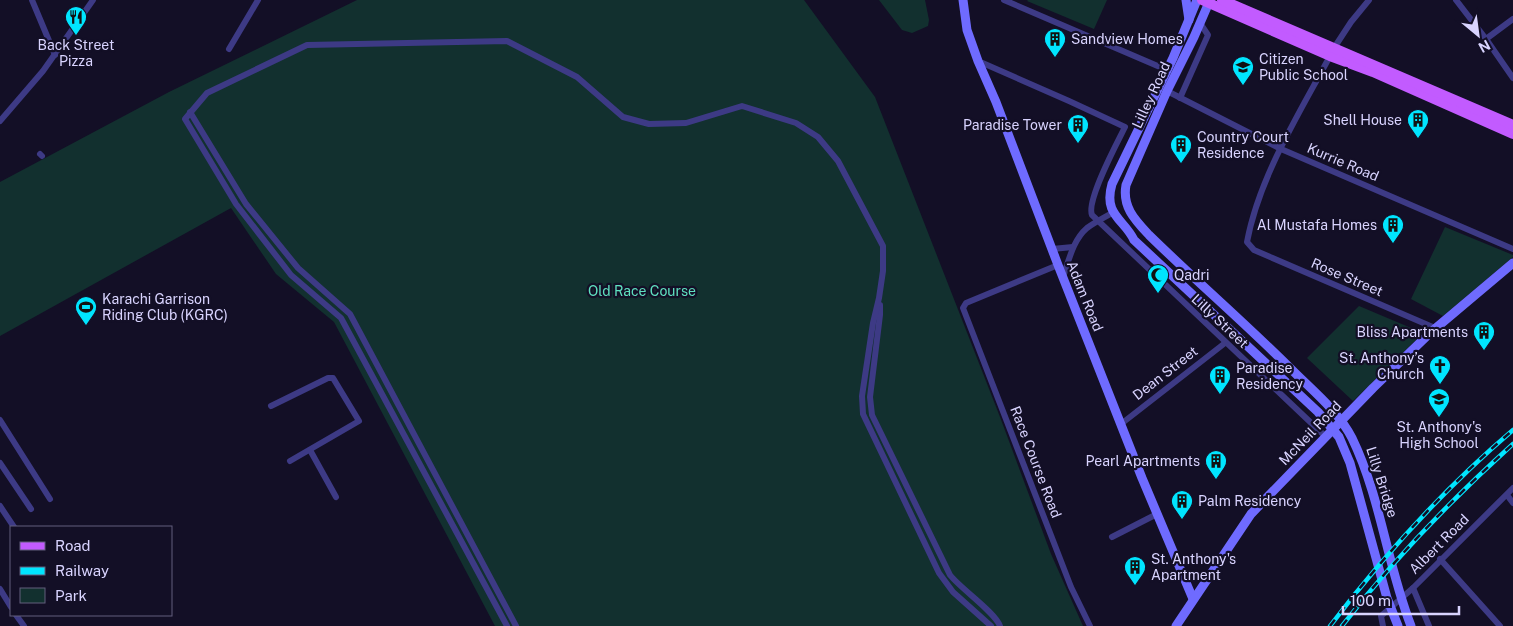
<svg xmlns="http://www.w3.org/2000/svg" width="1513" height="626" font-family="'Public Sans',sans-serif">
	<rect width="100%" height="100%" fill="#130f26"/>
	<!-- green -->
	<g fill="#12302f">
		<polygon points="357,0 804,0 875,97 1000,417 1051,554 1083,626 495,626 334,322 276,274 231,208 0,336 0,182 169,92"/>
		<polygon points="879,0 925,0 929,20 928,26 912,33 902,30"/>
		<polygon points="1028,0 1107,0 1094,29 1027,1"/>
		<polygon points="1445,227 1513,255 1513,257 1443,316 1411,299"/>
		<polygon points="1359,306 1423,333 1353,401 1307,358"/>
	</g>
	<g fill="none" stroke-linecap="round" stroke-linejoin="round">
		<!-- street -->
		<g stroke="#3d3a85" stroke-width="6">
			<polyline points="32,0 55,55"/>
			<polyline points="1004,0 1167,70"/>
			<polyline points="1456,0 1486,39 1513,78"/>
			<polyline points="1486,39 1513,19"/>
			<polyline points="1334,48 1351,22 1369,0"/>
			<polyline points="229,49 258,0"/>
			<path d="M 1330,56 C 1299,114 1259,177 1247,242 L 1254,250 L 1435,328"/>
			<path d="M 978,61 L 1069,101 L 1125,127 C 1117,143 1086,201 1092,215 L 1326,437"/>
			<polyline points="1167,91 1281,149 1513,249"/>
			<polyline points="1180,98 1208,35 1200,23"/>
			<polyline points="190,112 246,204 298,268 350,314 516,626"/>
			<polyline points="0,121 43,71 93,0"/>
			<polyline points="40,154 42,156"/>
			<polyline points="1052,249 1073,247"/>
			<polyline points="1058,265 966,303 963,308 1071,587 1090,626"/>
			<path d="M 1063,277 C 1069,260 1073,240 1087,228 C 1095,222 1105,217 1114,212"/>
			<path d="M 880,305 L 880,315 L 870,397 L 872,415 L 950,575 C 961,589 995,612 1000,626"/>
			<polyline points="271,406 328,378 333,378 359,421 290,461"/>
			<polyline points="0,420 50,499"/>
			<polyline points="1121,424 1225,343"/>
			<polyline points="310,450 336,497"/>
			<polyline points="0,463 31,509"/>
			<polyline points="1507,495 1513,503"/>
			<polyline points="0,506 14,527"/>
			<polyline points="1112,537 1157,514"/>
			<polyline points="1440,559 1500,626"/>
			<polyline points="1413,588 1429,626"/>
			<polyline points="0,589 11,607"/>
			<polyline points="16,615 24,626"/>
			<polyline points="507,626 341,318 291,275 236,204 185,119 207,93 307,45 507,41 577,77 623,117 649,124 686,123 742,106 796,123 818,137 838,161 883,246 883,271 879,298 873,323 862,396 863,414 939,573 953,592 991,626"/>
			<polyline points="1383,626 1381,616 1413,588 1513,488"/>
		</g>
		<!-- secondary -->
		<g stroke="#6f6bff" stroke-width="9">
			<polyline points="963,0 967,30 978,61 996,102 1058,265 1142,478 1193,599"/>
			<polyline points="1186,0 1189,20"/>
			<path d="M 1197,0 L 1173,58 L 1112,184 C 1103,215 1124,219 1134,240 L 1318,412 L 1339,437 L 1350,463 L 1387,598 L 1398,626"/>
			<path d="M 1210,0 L 1194,37 L 1167,91 L 1126,185 C 1122,207 1135,220 1149,235 C 1196,281 1246,324 1292,370 C 1313,391 1339,412 1352,438 C 1381,498 1387,565 1411,626"/>
			<polyline points="1176,626 1251,514 1373,388 1430,333 1513,263"/>
		</g>
		<!-- primary -->
		<g stroke="#c25bff" stroke-width="10">
			<polyline points="1202,0 1330,56 1373,72 1513,134"/>
			<polyline points="1222,0 1513,125"/>
		</g>
		<!-- rail casing -->
		<g stroke="#00e5ff" stroke-width="4.5">
			<g id="rail">
				<path d="M 1330,626 C 1384,555 1445,488 1513,430"/>
				<path d="M 1342,626 C 1393,560 1451,500 1513,444"/>
			</g>
		</g>
		<!-- rail -->
		<use href="#rail" stroke="#130f26" stroke-width="2.5" stroke-dasharray="8" stroke-linecap="butt"/>
	</g>
	<!-- icons -->
	<defs>
		<g id="restaurant-pin" transform="scale(1.125)"><path d="M0 17L-7.5 6A9.5 9.5 0 1 1 7.5 6Z" fill="#00e5ff" stroke="#130f26"/><path d="M-5-6h1v4h1v-4h1v4h1v-4h1v5L-1.5 .5V6h-2V.5L-5-1ZM5-6V6H3V1.5H1.5Q1.5-4 5-6Z" fill="#111"/></g>
		<g id="building-pin" transform="scale(1.125)"><path d="M0 17L-7.5 6A9.5 9.5 0 1 1 7.5 6Z" fill="#00e5ff" stroke="#130f26"/><path d="M-4-6H4V6H1V3H-1V6H-4ZM-2.5-4.3h1.7v1.8h-1.7ZM.8-4.3h1.7v1.8H.8ZM-2.5-1h1.7V.8h-1.7ZM.8-1h1.7V.8H.8Z" fill="#111"/></g>
		<g id="school-pin" transform="scale(1.125)"><path d="M0 17L-7.5 6A9.5 9.5 0 1 1 7.5 6Z" fill="#00e5ff" stroke="#130f26"/><path d="M0-5L7-2L0 1L-7-2ZM-4 1L0 2.5L4 1V4Q0 6-4 4Z" fill="#111"/></g>
		<g id="mosque-pin" transform="scale(1.125)"><path d="M0 17L-7.5 6A9.5 9.5 0 1 1 7.5 6Z" fill="#00e5ff" stroke="#130f26"/><path d="M3.5-4.9A6 6 0 1 0 3.5 4.9A5 5 0 1 1 3.5-4.9Z" fill="#111"/></g>
		<g id="stadium-pin" transform="scale(1.125)"><path d="M0 17L-7.5 6A9.5 9.5 0 1 1 7.5 6Z" fill="#00e5ff" stroke="#130f26"/><path d="M0-5a6.5 5 0 1 0 0 10a6.5 5 0 1 0 0-10ZM-3.5-1.8h7v3.6h-7Z" fill="#111"/></g>
		<g id="church-pin" transform="scale(1.125)"><path d="M0 17L-7.5 6A9.5 9.5 0 1 1 7.5 6Z" fill="#00e5ff" stroke="#130f26"/><path d="M-1.2-6h2.4v3.5h3.3v2.4h-3.3V6h-2.4V-.1h-3.3v-2.4h3.3Z" fill="#111"/></g>
	</defs>
	<g fill-rule="evenodd">
		<use href="#restaurant-pin" x="76" y="17"/>
		<use href="#building-pin" x="1055" y="39"/>
		<use href="#school-pin" x="1243" y="67"/>
		<use href="#building-pin" x="1418" y="120"/>
		<use href="#building-pin" x="1078" y="125"/>
		<use href="#building-pin" x="1181" y="145"/>
		<use href="#building-pin" x="1393" y="225"/>
		<use href="#mosque-pin" x="1158" y="275"/>
		<use href="#stadium-pin" x="86" y="307"/>
		<use href="#building-pin" x="1484" y="332"/>
		<use href="#church-pin" x="1440" y="366"/>
		<use href="#building-pin" x="1220" y="376"/>
		<use href="#school-pin" x="1439" y="399"/>
		<use href="#building-pin" x="1216" y="461"/>
		<use href="#building-pin" x="1182" y="501"/>
		<use href="#building-pin" x="1135" y="567"/>
	</g>
	<g text-anchor="middle" stroke-width="4.5" stroke-linejoin="round" paint-order="stroke">
		<!-- poi labels -->
		<g font-size="14" fill="#d9d4ff" stroke="#130f26" text-anchor="start">
			<text x="1071" y="44">Sandview Homes</text>
			<text x="76" y="50" text-anchor="middle">Back Street<tspan x="76" dy="16">Pizza</tspan></text>
			<text x="1259" y="64">Citizen<tspan x="1259" dy="16">Public School</tspan></text>
			<text x="1402" y="125" text-anchor="end">Shell House</text>
			<text x="1062" y="130" text-anchor="end">Paradise Tower</text>
			<text x="1197" y="142">Country Court<tspan x="1197" dy="16">Residence</tspan></text>
			<text x="1377" y="230" text-anchor="end">Al Mustafa Homes</text>
			<text x="1174" y="280">Qadri</text>
			<text x="102" y="304">Karachi Garrison<tspan x="102" dy="16">Riding Club (KGRC)</tspan></text>
			<text x="1468" y="337" text-anchor="end">Bliss Apartments</text>
			<text x="1424" y="363" text-anchor="end">St. Anthony’s<tspan x="1424" dy="16">Church</tspan></text>
			<text x="1236" y="373">Paradise<tspan x="1236" dy="16">Residency</tspan></text>
			<text x="1439" y="432" text-anchor="middle">St. Anthony's<tspan x="1439" dy="16">High School</tspan></text>
			<text x="1200" y="466" text-anchor="end">Pearl Apartments</text>
			<text x="1198" y="506">Palm Residency</text>
			<text x="1151" y="564">St. Anthony's<tspan x="1151" dy="16">Apartment</tspan></text>
		</g>
		<!-- street labels -->
		<g font-size="14" fill="#d9d4ff" stroke="#130f26">
			<text transform="translate(1151 95) rotate(-65)" y="5">Lilley Road</text>
			<text transform="translate(1343 162) rotate(23)" y="5">Kurrie Road</text>
			<text transform="translate(1347 277) rotate(23)" y="5">Rose Street</text>
			<text transform="translate(1085 296) rotate(68)" y="5">Adam Road</text>
			<text transform="translate(1220 321) rotate(43)" y="5">Lilly Street</text>
			<text transform="translate(1165 373) rotate(-38)" y="5">Dean Street</text>
			<text transform="translate(1310 433) rotate(-46)" y="5">McNeil Road</text>
			<text transform="translate(1036 462) rotate(69)" y="5">Race Course Road</text>
			<text transform="translate(1382 482) rotate(72)" y="5">Lilly Bridge</text>
			<text transform="translate(1439 544) rotate(-45)" y="5">Albert Road</text>
		</g>
		<!-- park labels -->
		<g font-size="14" fill="#5fe0c0" stroke="#130f26">
			<text x="642" y="296">Old Race Course</text>
		</g>
	</g>
	<!-- legend -->
	<rect x="10" y="526" width="162" height="90" fill="#130f26" stroke="#625e7d"/>
	<rect x="20" y="542" width="25" height="8" fill="#c25bff" stroke="#625e7d"/>
	<text x="55" y="551" font-size="15" fill="#d9d4ff">Road</text>
	<rect x="20" y="567" width="25" height="8" fill="#00e5ff" stroke="#625e7d"/>
	<text x="55" y="576" font-size="15" fill="#d9d4ff">Railway</text>
	<rect x="20" y="588" width="25" height="15" fill="#12302f" stroke="#625e7d"/>
	<text x="55" y="601" font-size="15" fill="#d9d4ff">Park</text>
	<!-- north arrow -->
	<g transform="translate(1478 35) rotate(151)" stroke="#130f26" stroke-width="4" paint-order="stroke">
	<path d="M0-4L9 19L0 12L-9 19Z" fill="#d9d4ff"/>
	<text y="-8" font-size="14" font-weight="bold" text-anchor="middle" fill="#d9d4ff">N</text>
	</g>
	<!-- scale -->
	<path d="M1343 606v8h116v-8" fill="none" stroke="#d9d4ff" stroke-width="2.5"/>
	<text x="1350" y="606" font-size="15" fill="#d9d4ff" stroke="#130f26" stroke-width="4" paint-order="stroke">100 m</text>
</svg>
